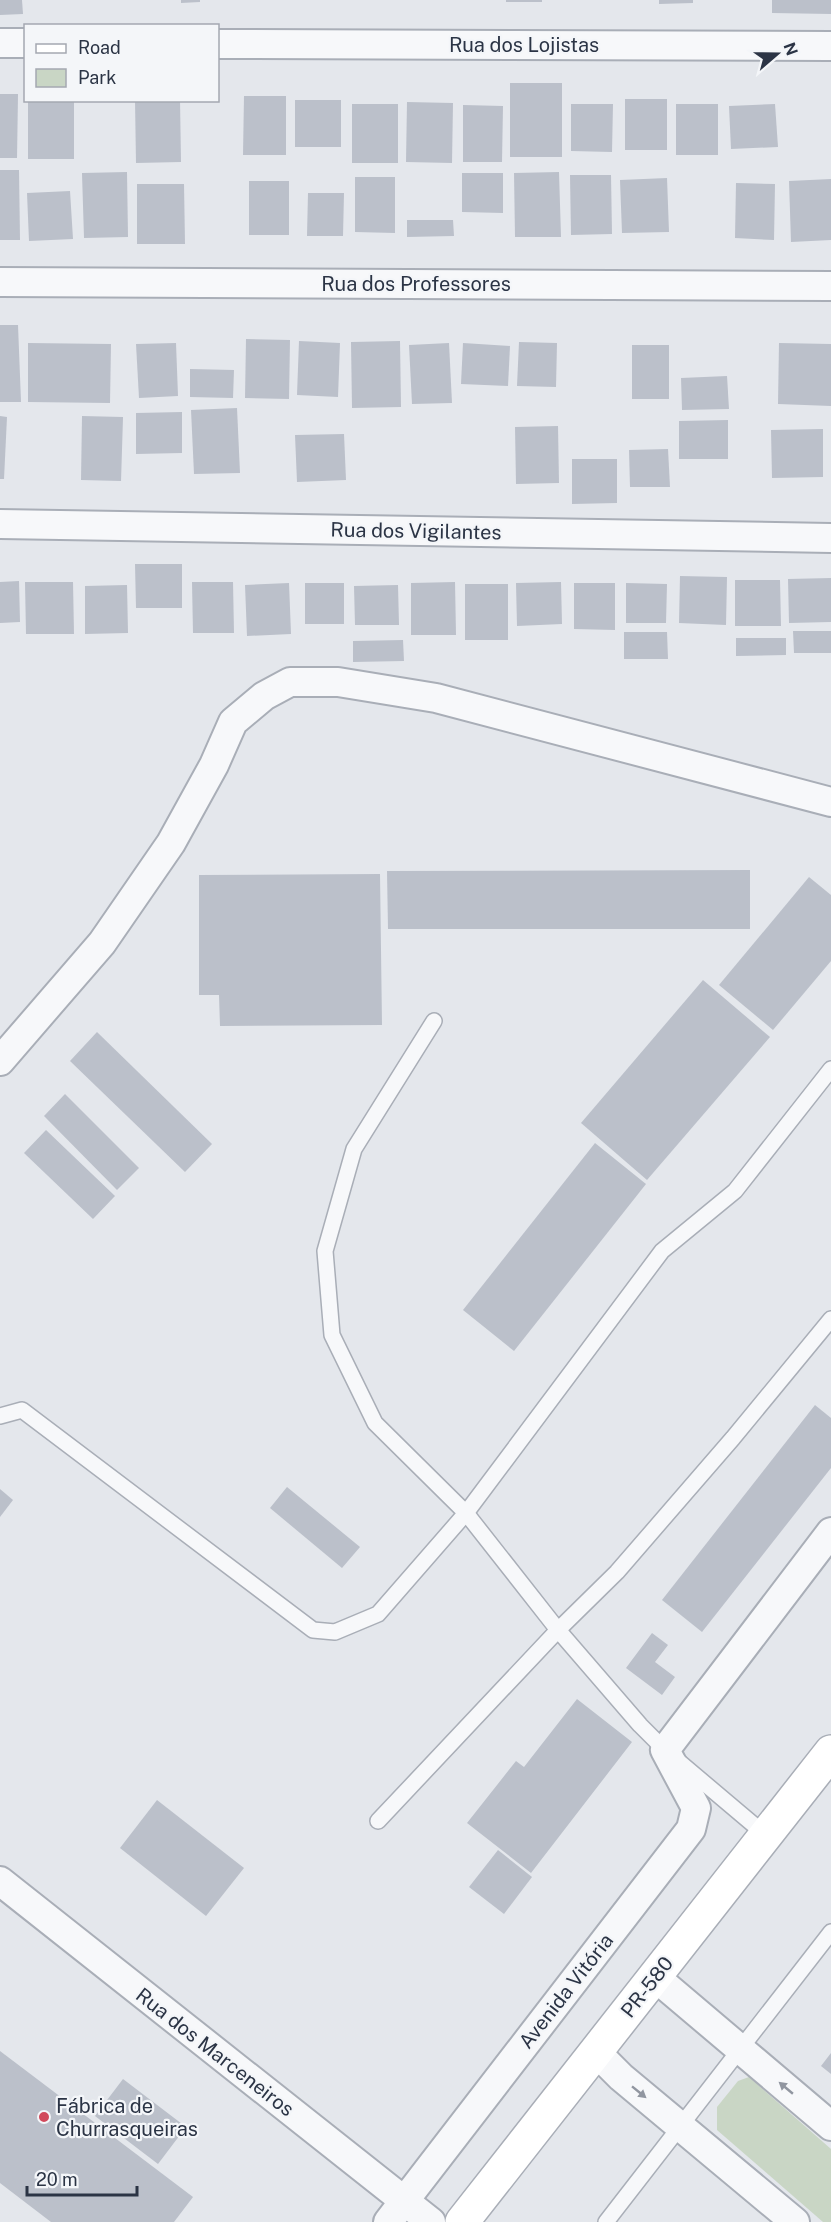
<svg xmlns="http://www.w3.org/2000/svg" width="831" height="2222" font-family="'Public Sans',sans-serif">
	<rect width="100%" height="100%" fill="#e4e7ec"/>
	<!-- green -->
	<polygon fill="#c9d6c5" points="749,2077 831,2149 831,2222 823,2222 717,2130 717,2107 738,2081"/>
	<!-- building -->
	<g fill="#bbc0ca">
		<polygon points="0,0 22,0 23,14 0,15"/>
		<polygon points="181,0 200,0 200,2 181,3"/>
		<rect x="506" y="0" width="36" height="2"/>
		<polygon points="659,0 693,0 693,3 659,4"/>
		<polygon points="772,0 831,0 831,14 772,13"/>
		<rect x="510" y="83" width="52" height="74"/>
		<polygon points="0,94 18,94 17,158 0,158"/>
		<polygon points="244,96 286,96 286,155 243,155"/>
		<rect x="625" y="99" width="42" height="51"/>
		<rect x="28" y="100" width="46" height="59"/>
		<polygon points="135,100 180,100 181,162 136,163"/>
		<rect x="295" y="100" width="46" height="47"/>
		<polygon points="407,102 453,103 452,163 406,162"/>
		<rect x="352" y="104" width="46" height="59"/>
		<polygon points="571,104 613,104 612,152 571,151"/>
		<rect x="676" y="104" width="42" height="51"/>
		<polygon points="775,104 778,147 731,149 729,106"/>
		<polygon points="463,105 503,106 502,162 463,162"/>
		<polygon points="0,170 19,170 20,240 0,240"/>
		<polygon points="127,172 128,237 84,238 82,173"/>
		<polygon points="559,172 561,237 515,237 514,173"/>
		<polygon points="462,173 503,173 503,213 462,212"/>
		<polygon points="570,175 611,175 612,234 571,235"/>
		<polygon points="355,177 395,177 395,233 355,232"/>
		<polygon points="667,178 669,232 622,233 620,180"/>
		<polygon points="831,179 831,240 791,242 789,181"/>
		<rect x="249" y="181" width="40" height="54"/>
		<polygon points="736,183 775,184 774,240 735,238"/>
		<polygon points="137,184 184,184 185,244 137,244"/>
		<polygon points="70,191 73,239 29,241 27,193"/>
		<polygon points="308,193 344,193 343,236 307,236"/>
		<polygon points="407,220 453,220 454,236 407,237"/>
		<polygon points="0,325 18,325 21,402 0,402"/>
		<polygon points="246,339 290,340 289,399 245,398"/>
		<polygon points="299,341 340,343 338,397 297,395"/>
		<polygon points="400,341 401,407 352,408 351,342"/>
		<polygon points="519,342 557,343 556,387 517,386"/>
		<polygon points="28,343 111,344 110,403 28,402"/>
		<polygon points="176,343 178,396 139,398 136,344"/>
		<polygon points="449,343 452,403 412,404 409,345"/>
		<polygon points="463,343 510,346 508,386 461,384"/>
		<polygon points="779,343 831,344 831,406 778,404"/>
		<rect x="632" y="345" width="37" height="54"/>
		<polygon points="190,369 234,370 233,398 190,397"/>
		<polygon points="727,376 729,409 682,410 681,378"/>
		<polygon points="237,408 240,473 194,474 191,410"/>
		<polygon points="182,412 182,453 136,454 136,413"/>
		<polygon points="0,416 7,417 4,479 0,479"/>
		<polygon points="82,416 123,417 121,481 81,480"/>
		<polygon points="728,420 728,459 679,459 679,421"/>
		<polygon points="558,426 559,483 516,484 515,427"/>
		<polygon points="823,429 823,477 772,478 771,430"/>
		<polygon points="344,434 346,480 297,482 295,435"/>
		<polygon points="668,449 670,487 630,487 629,450"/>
		<polygon points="572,459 617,459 617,503 572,504"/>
		<polygon points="135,564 182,564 182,608 136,608"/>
		<polygon points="680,576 727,577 726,625 679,623"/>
		<polygon points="831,578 831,622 789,623 788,579"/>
		<polygon points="735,580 780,580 781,626 735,626"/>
		<polygon points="19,581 20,622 0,623 0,582"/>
		<polygon points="25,582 73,582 74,634 26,634"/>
		<polygon points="192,582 233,582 234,633 193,633"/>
		<polygon points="455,582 456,635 411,635 411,583"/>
		<polygon points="561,582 562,624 517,626 516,583"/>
		<polygon points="289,583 291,634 247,636 245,585"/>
		<rect x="305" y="583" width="39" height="41"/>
		<polygon points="574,583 615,583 615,630 574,629"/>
		<polygon points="626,583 667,584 666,623 626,623"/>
		<rect x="465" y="584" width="43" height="56"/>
		<polygon points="127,585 128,633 85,634 85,586"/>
		<polygon points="398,585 399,625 355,625 354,586"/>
		<polygon points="793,631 831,631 831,653 794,653"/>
		<polygon points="624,632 667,632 668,659 624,659"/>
		<polygon points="736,638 786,638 786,655 736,656"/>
		<polygon points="403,640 404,661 353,662 353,641"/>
		<polygon points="750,870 750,929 388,929 387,871"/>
		<polygon points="380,874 382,1025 220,1026 219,995 199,995 199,875"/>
		<polygon points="809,877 831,895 831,961 773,1030 719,985"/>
		<polygon points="703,980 770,1037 647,1180 581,1123"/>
		<polygon points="97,1032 212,1144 185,1172 70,1061"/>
		<polygon points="65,1094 139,1168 117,1190 44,1116"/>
		<polygon points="46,1130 115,1196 93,1219 24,1153"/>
		<polygon points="595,1143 646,1184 514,1351 463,1310"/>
		<polygon points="815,1405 831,1418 831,1468 702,1632 662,1600"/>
		<polygon points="287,1487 360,1547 342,1568 270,1508"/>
		<polygon points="0,1489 13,1500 0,1517"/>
		<polygon points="652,1633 668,1645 655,1662 675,1677 662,1695 626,1668"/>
		<polygon points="577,1699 632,1742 531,1873 467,1823 516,1761 524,1767"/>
		<polygon points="157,1800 244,1868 206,1916 120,1848"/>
		<polygon points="498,1850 532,1877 504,1914 469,1887"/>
		<polygon points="0,2051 193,2197 174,2222 51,2222 0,2183"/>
		<polygon points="831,2053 831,2074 821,2066"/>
		<polygon points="123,2079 186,2127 158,2164 95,2116"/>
	</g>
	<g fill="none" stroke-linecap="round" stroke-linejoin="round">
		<!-- lane casing -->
		<g stroke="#a9aeb7" stroke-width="18">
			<g id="lane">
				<polyline points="434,1021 354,1149 325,1251 332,1335 375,1423 466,1513 558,1630 640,1725 665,1750 767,1836"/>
				<polyline points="0,1416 22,1410 313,1630 335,1632 378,1614 466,1513 662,1251 735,1191 831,1069"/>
				<polyline points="378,1821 558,1630 617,1572 733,1438 831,1319"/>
				<polyline points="606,2222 831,1932"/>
			</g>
		</g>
		<!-- street casing -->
		<g stroke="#a9aeb7" stroke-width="32">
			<g id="street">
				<polyline points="0,43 26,43"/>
				<polyline points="218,44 831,46"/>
				<polyline points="0,282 831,286"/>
				<polyline points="0,524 831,538"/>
				<polyline points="0,1061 102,943 171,843 214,765 233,722 264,696 290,682 338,682 436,698 831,802"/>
				<polyline points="0,1881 431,2222"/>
				<polyline points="655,1977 831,2126"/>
				<polyline points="596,2052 621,2077 795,2222"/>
				<polyline points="388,2222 691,1829 696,1808 665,1750 831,1532"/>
			</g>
		</g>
		<!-- secondary casing -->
		<g stroke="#a9aeb7" stroke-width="36">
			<polyline id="secondary" points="462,2222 831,1752"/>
		</g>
		<!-- lane -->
		<use href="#lane" stroke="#f7f8fa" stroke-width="15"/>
		<!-- street -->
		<use href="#street" stroke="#f7f8fa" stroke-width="28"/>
		<!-- secondary -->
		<use href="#secondary" stroke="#fff" stroke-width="33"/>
	</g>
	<!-- one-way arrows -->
	<defs><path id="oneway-solid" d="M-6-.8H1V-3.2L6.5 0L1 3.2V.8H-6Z" transform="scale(1.5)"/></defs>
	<g fill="#9196a0">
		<use href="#oneway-solid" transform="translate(786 2088) rotate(-140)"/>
		<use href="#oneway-solid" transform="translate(639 2092) rotate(39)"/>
	</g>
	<!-- markers -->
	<circle fill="#d1495b" stroke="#f4f6f9" stroke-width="2" cx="44" cy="2117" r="6"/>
	<g text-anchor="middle" stroke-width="4.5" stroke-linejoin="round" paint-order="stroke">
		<!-- street labels -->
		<g font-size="20" fill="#2b3445" stroke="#f4f6f9">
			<text x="524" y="52">Rua dos Lojistas</text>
			<text x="416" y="291">Rua dos Professores</text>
			<text transform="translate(416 531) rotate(1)" y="7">Rua dos Vigilantes</text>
			<text transform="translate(647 1987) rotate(-52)" y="7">PR-580</text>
			<text transform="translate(566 1991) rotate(-52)" y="7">Avenida Vitória</text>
			<text transform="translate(215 2052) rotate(38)" y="7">Rua dos Marceneiros</text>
		</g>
		<!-- poi labels -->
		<g font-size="20" fill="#2b3445" stroke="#f4f6f9" text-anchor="start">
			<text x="56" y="2113">Fábrica de<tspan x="56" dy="23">Churrasqueiras</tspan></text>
		</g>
	</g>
	<!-- legend -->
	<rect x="24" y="24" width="195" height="78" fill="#f4f6f9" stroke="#a4a8b1" stroke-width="1.5"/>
	<rect x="36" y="44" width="30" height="9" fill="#ffffff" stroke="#a4a8b1" stroke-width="1.5"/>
	<text x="78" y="54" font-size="18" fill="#2b3445">Road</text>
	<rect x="36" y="69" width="30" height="18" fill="#c9d6c5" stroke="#a4a8b1" stroke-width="1.5"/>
	<text x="78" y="84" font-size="18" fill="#2b3445">Park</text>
	<!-- north arrow -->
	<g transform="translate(777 54) rotate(70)" stroke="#f4f6f9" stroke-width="4.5" paint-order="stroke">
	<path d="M0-4.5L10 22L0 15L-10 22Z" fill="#2b3445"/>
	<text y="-9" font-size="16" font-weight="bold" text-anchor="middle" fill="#2b3445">N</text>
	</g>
	<!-- scale -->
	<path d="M27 2186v9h110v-9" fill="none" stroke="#2b3445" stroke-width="3"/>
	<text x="36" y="2186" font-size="18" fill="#2b3445" stroke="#f4f6f9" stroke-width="4.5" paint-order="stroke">20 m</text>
</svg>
